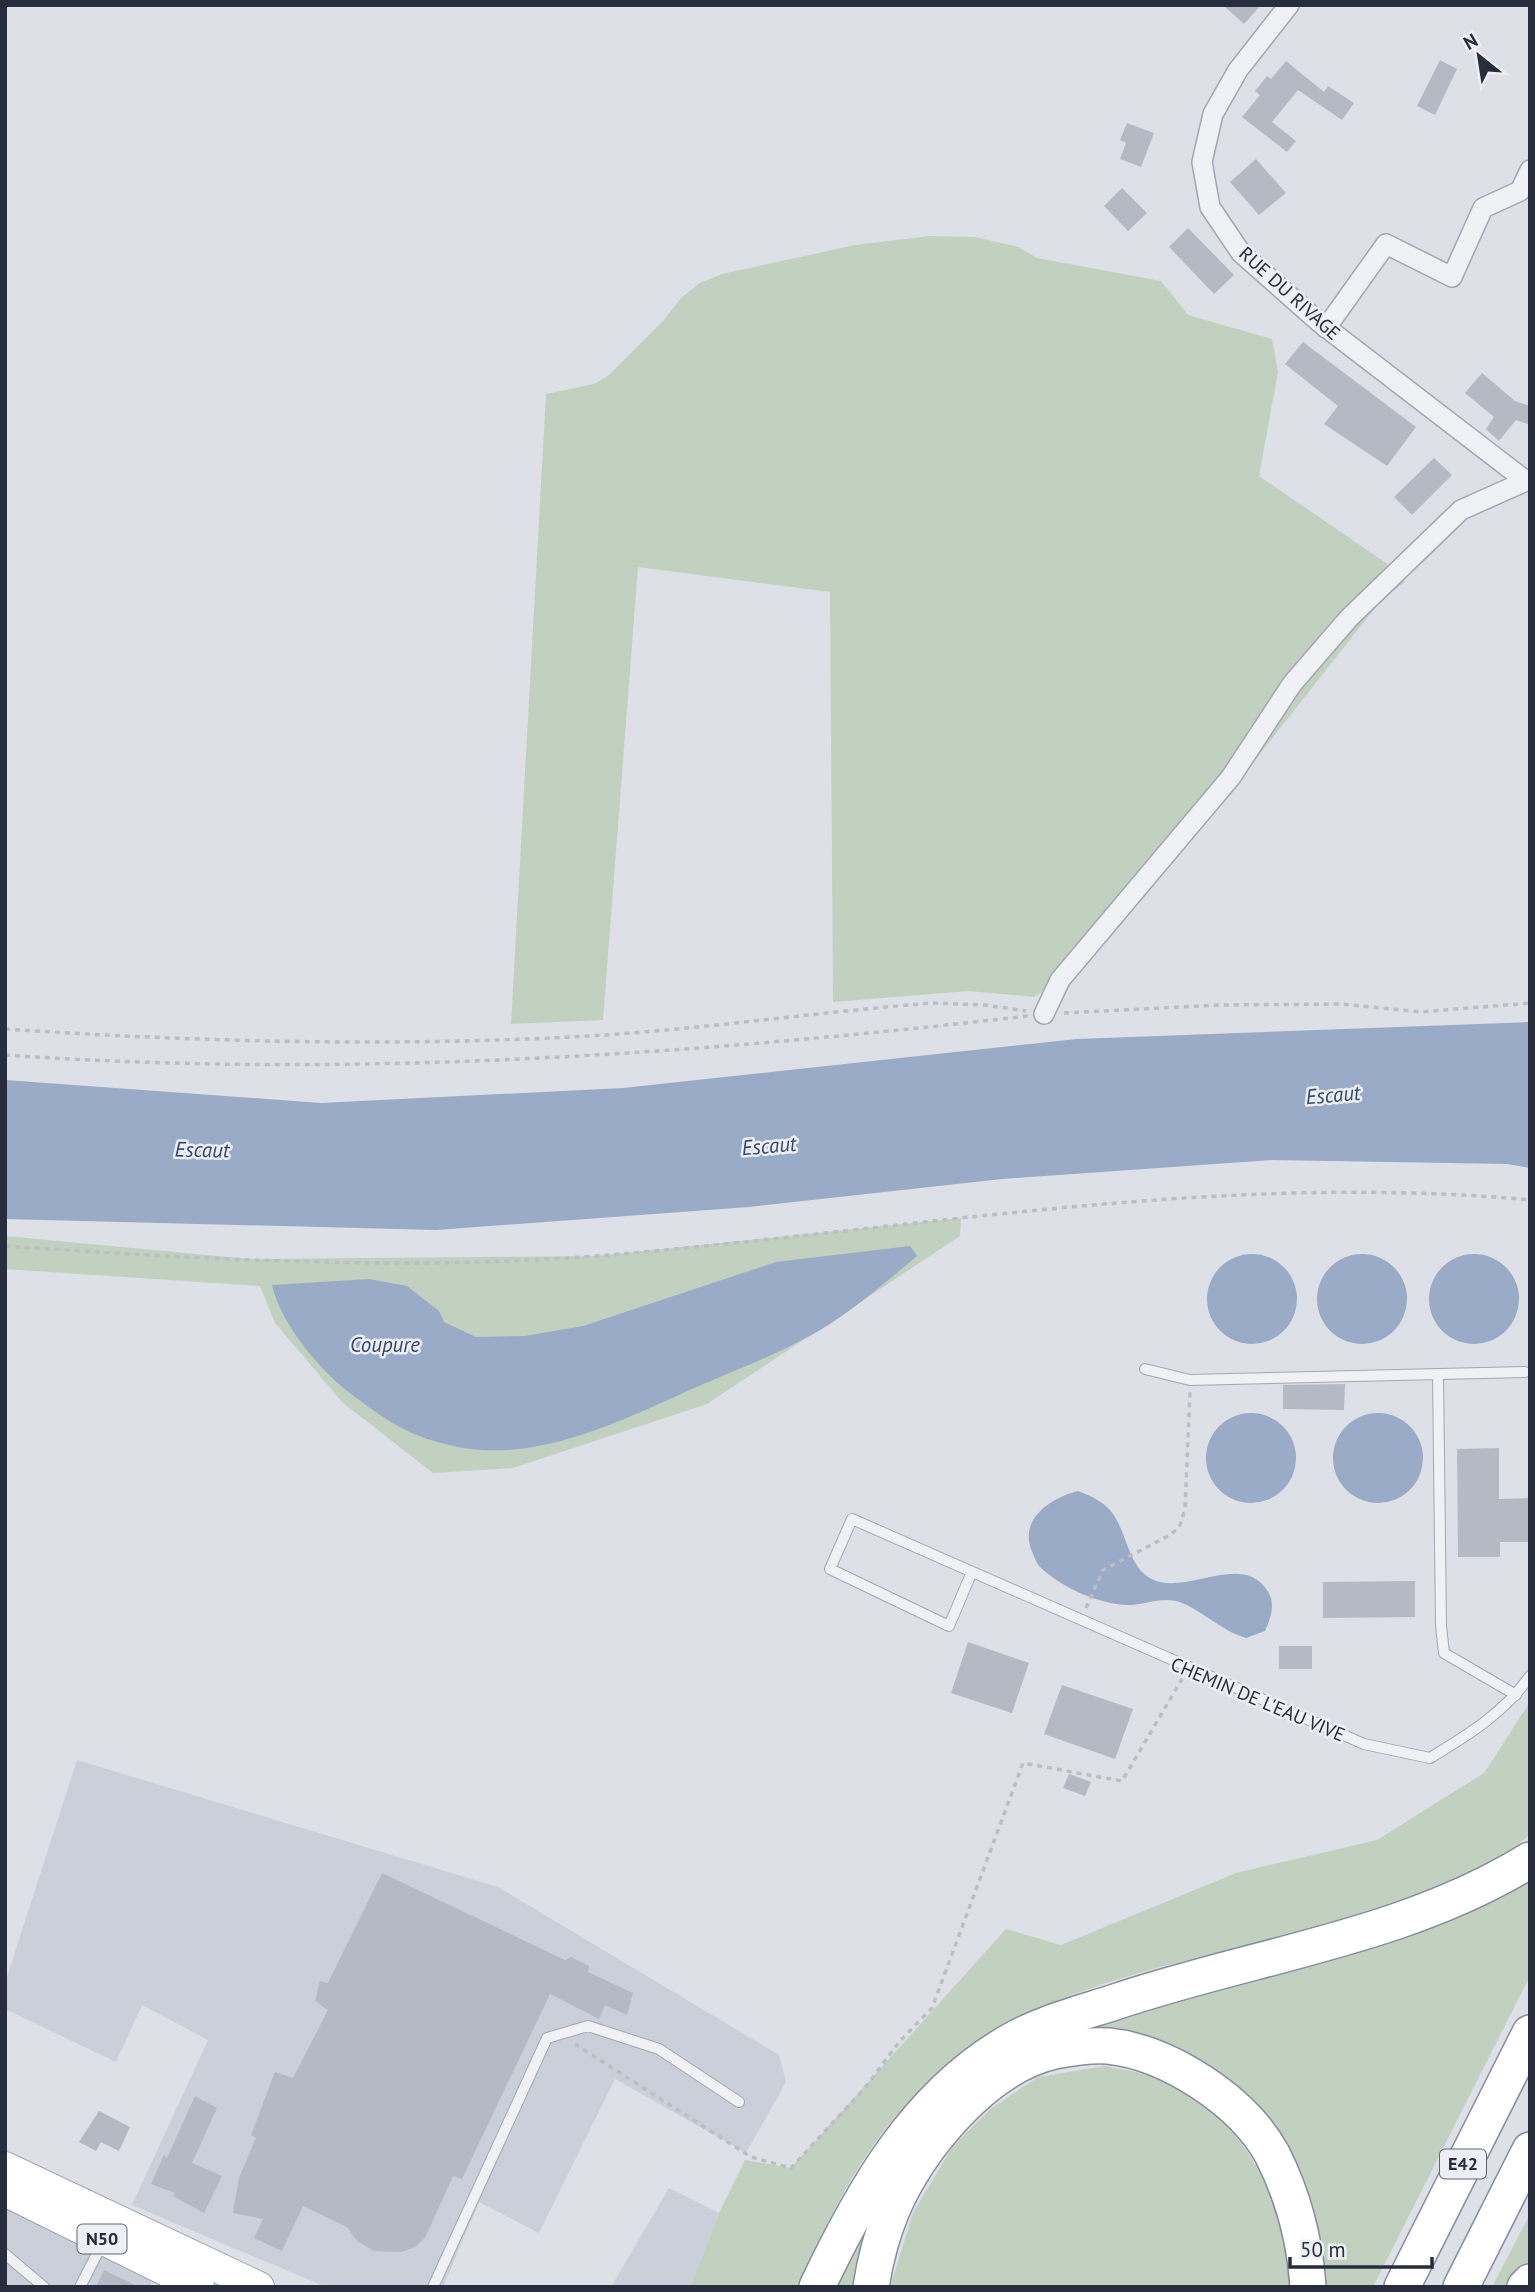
<svg xmlns="http://www.w3.org/2000/svg" width="1535" height="2292" font-family="'PT Sans',sans-serif">
	<rect width="100%" height="100%" fill="#dde0e7"/>
	<!-- built -->
	<g fill="#cbcfd9">
		<polygon points="77,1760 498,1887 779,2055 786,2082 746,2153 615,2079 539,2233 479,2202 443,2287 326,2287 132,2205 208,2040 142,2005 116,2062 5,2009 5,1983"/>
		<polygon points="669,2188 719,2213 690,2287 611,2287"/>
		<polygon points="5,2208 152,2278 150,2287 5,2287"/>
	</g>
	<!-- green -->
	<g fill="#c2d0bf">
		<polygon points="930,236 975,237 1018,247 1037,258 1161,281 1188,315 1272,339 1278,372 1259,476 1386,563 1405,582 1382,599 1221,803 1057,983 1034,997 969,991 833,1002 830,592 638,567 603,1020 511,1024 546,394 594,384 608,376 663,321 681,298 700,283 722,274 855,245"/>
		<polygon points="961,1218 960,1236 707,1404 513,1468 433,1473 343,1403 275,1323 260,1286 5,1269 5,1236 249,1259 596,1256"/>
		<path d="M 1530,1702 L 1530,1834 C 1483,1879 1414,1898 1354,1917 C 1234,1954 1101,1969 991,2033 C 972,2044 953,2061 937,2076 C 917,2095 895,2115 879,2137 C 846,2182 820,2236 798,2287 L 690,2287 L 719,2213 L 745,2160 L 791,2168 L 1006,1929 L 1061,1945 L 1236,1873 L 1377,1840 L 1484,1773 Z"/>
		<path d="M 1530,1873 L 1530,1976 L 1373,2287 L 1321,2287 C 1320,2221 1296,2156 1251,2109 C 1218,2073 1177,2049 1128,2042 C 986,2020 880,2158 861,2287 L 833,2287 C 873,2197 920,2118 1001,2059 C 1029,2039 1066,2028 1098,2018 C 1183,1990 1269,1971 1354,1947 C 1410,1931 1484,1908 1530,1873 Z"/>
		<path d="M 1105,2066 C 1123,2070 1145,2072 1162,2079 C 1241,2110 1288,2206 1292,2287 L 890,2287 L 913,2213 L 953,2146 L 989,2110 L 1038,2077 Z"/>
		<polygon points="1530,2214 1530,2267 1511,2287 1492,2287"/>
	</g>
	<!-- water -->
	<g fill="#99abc6">
		<polygon points="1530,1022 1530,1168 1507,1164 1272,1160 1002,1179 749,1207 436,1230 5,1219 5,1080 321,1103 623,1088 1077,1039"/>
		<path d="M 910,1246 L 917,1256 C 881,1286 844,1319 802,1340 C 770,1357 734,1371 701,1385 C 626,1418 542,1463 458,1447 C 411,1437 393,1425 355,1397 C 322,1373 281,1325 272,1285 L 369,1279 L 407,1286 L 439,1311 L 444,1322 L 476,1337 L 525,1336 L 583,1326 L 776,1262 Z"/>
		<circle cx="1252" cy="1299" r="45"/>
		<circle cx="1474" cy="1299" r="45"/>
		<circle cx="1362" cy="1299" r="45"/>
		<circle cx="1378" cy="1458" r="45"/>
		<circle cx="1251" cy="1458" r="45"/>
		<path d="M 1078,1491 C 1091,1496 1105,1502 1113,1514 C 1129,1537 1129,1575 1160,1582 C 1194,1590 1243,1554 1267,1590 C 1276,1603 1271,1618 1265,1631 L 1246,1638 C 1219,1630 1199,1607 1176,1601 C 1160,1597 1144,1605 1128,1605 C 1098,1604 1063,1588 1041,1568 C 1036,1563 1034,1556 1031,1549 C 1020,1518 1051,1498 1078,1491 Z"/>
	</g>
	<!-- building -->
	<g fill="#b5b9c3">
		<polygon points="1223,5 1261,5 1244,24"/>
		<polygon points="1440,60 1457,69 1435,115 1417,106"/>
		<polygon points="1286,61 1324,92 1328,86 1354,103 1342,120 1298,90 1272,122 1296,141 1287,152 1242,117 1260,95 1255,91 1267,76 1271,79"/>
		<polygon points="1127,123 1154,133 1141,167 1120,159 1126,143 1120,140"/>
		<polygon points="1256,159 1286,193 1259,215 1230,182"/>
		<polygon points="1122,188 1147,213 1128,231 1104,206"/>
		<polygon points="1188,228 1234,275 1214,294 1169,247"/>
		<polygon points="1303,342 1416,427 1387,466 1324,424 1338,406 1285,364"/>
		<polygon points="1482,373 1515,401 1530,406 1530,425 1516,420 1499,441 1486,429 1494,417 1465,393"/>
		<polygon points="1434,458 1452,475 1412,515 1394,497"/>
		<polygon points="1345,1384 1344,1410 1283,1409 1283,1385"/>
		<polygon points="1499,1448 1499,1499 1530,1498 1530,1542 1500,1542 1500,1557 1458,1557 1457,1449"/>
		<polygon points="1415,1581 1415,1617 1323,1618 1323,1582"/>
		<polygon points="968,1642 1029,1663 1012,1713 951,1693"/>
		<rect x="1279" y="1646" width="33" height="23"/>
		<polygon points="1062,1685 1133,1709 1115,1759 1044,1734"/>
		<polygon points="1069,1774 1091,1782 1085,1796 1063,1788"/>
		<polygon points="382,1873 565,1960 571,1957 589,1966 588,1972 633,1993 627,2015 605,2005 599,2019 550,1994 462,2179 453,2176 425,2238 415,2247 401,2252 374,2251 357,2241 347,2227 303,2206 282,2251 254,2238 263,2219 233,2213 239,2178 256,2138 251,2135 275,2072 293,2078 328,2010 315,2001 320,1981 328,1983"/>
		<polygon points="195,2096 217,2108 192,2163 222,2176 204,2213 173,2196 175,2193 151,2184 164,2155 167,2158"/>
		<polygon points="99,2111 130,2127 119,2151 101,2142 96,2151 79,2142"/>
		<polygon points="104,2270 139,2287 96,2287"/>
	</g>
	<g fill="none" stroke-linecap="round" stroke-linejoin="round">
		<!-- service casing -->
		<g stroke="#a3a7b1" stroke-width="12">
			<g id="service">
				<polyline points="1145,1369 1190,1380 1525,1372"/>
				<polyline points="1438,1374 1441,1626 1444,1653 1516,1695"/>
				<path d="M 971,1574 L 949,1626 L 830,1569 L 852,1519 L 1364,1744 L 1430,1758 C 1468,1735 1504,1713 1530,1676"/>
				<polyline points="5,2254 44,2287"/>
				<polyline points="80,2287 102,2244"/>
				<polyline points="433,2287 547,2038 588,2026 659,2049 739,2102"/>
			</g>
		</g>
		<!-- minor casing -->
		<g stroke="#a3a7b1" stroke-width="22">
			<g id="minor">
				<polyline points="1289,5 1238,70 1213,114 1202,162 1210,207 1241,253 1319,322 1526,481 1530,479"/>
				<polyline points="1326,328 1386,244 1452,277 1483,208 1520,191 1530,170"/>
				<polyline points="1044,1014 1060,980 1231,777 1292,684 1349,618 1461,510 1526,481"/>
			</g>
		</g>
		<!-- primary casing -->
		<g stroke="#9da3b2" stroke-width="32">
			<g id="primary">
				<polyline points="5,2167 259,2287"/>
				<polyline points="5,2191 199,2287"/>
			</g>
		</g>
		<!-- motorway casing -->
		<g stroke="#858c9d" stroke-width="38">
			<g id="motorway">
				<path d="M 817,2287 C 862,2192 916,2095 1011,2041 C 1042,2023 1081,2013 1115,2002 C 1254,1955 1404,1938 1530,1860"/>
				<path d="M 871,2287 C 875,2261 882,2234 892,2210 C 918,2147 986,2066 1055,2051 C 1070,2048 1092,2045 1108,2046 C 1168,2052 1243,2101 1272,2154 C 1293,2195 1305,2241 1308,2287"/>
				<polyline points="1402,2287 1530,2033"/>
				<polyline points="1461,2287 1530,2150"/>
				<polyline points="1525,2287 1530,2282"/>
			</g>
		</g>
		<!-- path -->
		<g stroke="#bcbec5" stroke-width="3.5" stroke-dasharray="5 5" stroke-linecap="butt">
			<polyline points="1064,1013 1219,1005 1341,1004 1421,1012 1530,1003"/>
			<path d="M 5,1029 C 199,1042 395,1047 589,1036 C 703,1029 818,1012 932,1003 L 985,1005 L 1026,1011"/>
			<path d="M 5,1055 C 349,1079 687,1055 1028,1016"/>
			<path d="M 5,1246 C 197,1259 404,1271 596,1256 C 907,1231 1217,1171 1530,1200"/>
			<polyline points="1086,1608 1103,1570 1172,1534 1180,1525 1185,1509 1190,1392"/>
			<polyline points="575,2044 751,2157 791,2168 864,2089 900,2041 932,2008 1023,1763 1122,1781 1182,1679"/>
		</g>
		<!-- service -->
		<use href="#service" stroke="#f0f1f5" stroke-width="10"/>
		<!-- minor -->
		<use href="#minor" stroke="#f0f1f5" stroke-width="19"/>
		<!-- primary -->
		<use href="#primary" stroke="#fff" stroke-width="30"/>
		<!-- motorway -->
		<use href="#motorway" stroke="#fff" stroke-width="35"/>
	</g>
	<g text-anchor="middle" stroke-width="5" stroke-linejoin="round" paint-order="stroke">
		<!-- shield labels -->
		<g fill="#edeff4" stroke="#626774" stroke-width="2">
			<rect x="1440" y="2149.5" width="46" height="29" rx="5"/>
			<rect x="77.5" y="2224.5" width="49" height="29" rx="5"/>
		</g>
		<g font-size="18" font-weight="bold" fill="#272d3d">
			<text x="1463" y="2170">E42</text>
			<text x="102" y="2245">N50</text>
		</g>
		<!-- street labels -->
		<g font-size="19" fill="#272d3d" stroke="#edeff4">
			<text transform="translate(1290 293) rotate(42)" y="7">RUE DU RIVAGE</text>
			<text transform="translate(1258 1699) rotate(23)" y="7">CHEMIN DE L'EAU VIVE</text>
		</g>
		<!-- water labels -->
		<g font-size="21" font-style="italic" fill="#33486f" stroke="#edeff4">
			<text transform="translate(1333 1095) rotate(-5)" y="7">Escaut</text>
			<text transform="translate(769 1146) rotate(-5)" y="7">Escaut</text>
			<text transform="translate(202 1150) rotate(1)" y="7">Escaut</text>
			<text x="385" y="1352">Coupure</text>
		</g>
	</g>
	<!-- border -->
	<rect width="1535" height="2292" fill="none" stroke="#272d3d" stroke-width="14"/>
	<!-- north arrow -->
	<g transform="translate(1479 56) rotate(330)" stroke="#edeff4" stroke-width="5" paint-order="stroke">
	<path d="M0-5L12 26L0 18L-12 26Z" fill="#272d3d"/>
	<text y="-10" font-size="19" font-weight="bold" text-anchor="middle" fill="#272d3d">N</text>
	</g>
	<!-- scale -->
	<path d="M1290 2257v10h142v-10" fill="none" stroke="#272d3d" stroke-width="3.5"/>
	<text x="1300" y="2257" font-size="21" fill="#272d3d" stroke="#edeff4" stroke-width="5" paint-order="stroke">50 m</text>
</svg>
